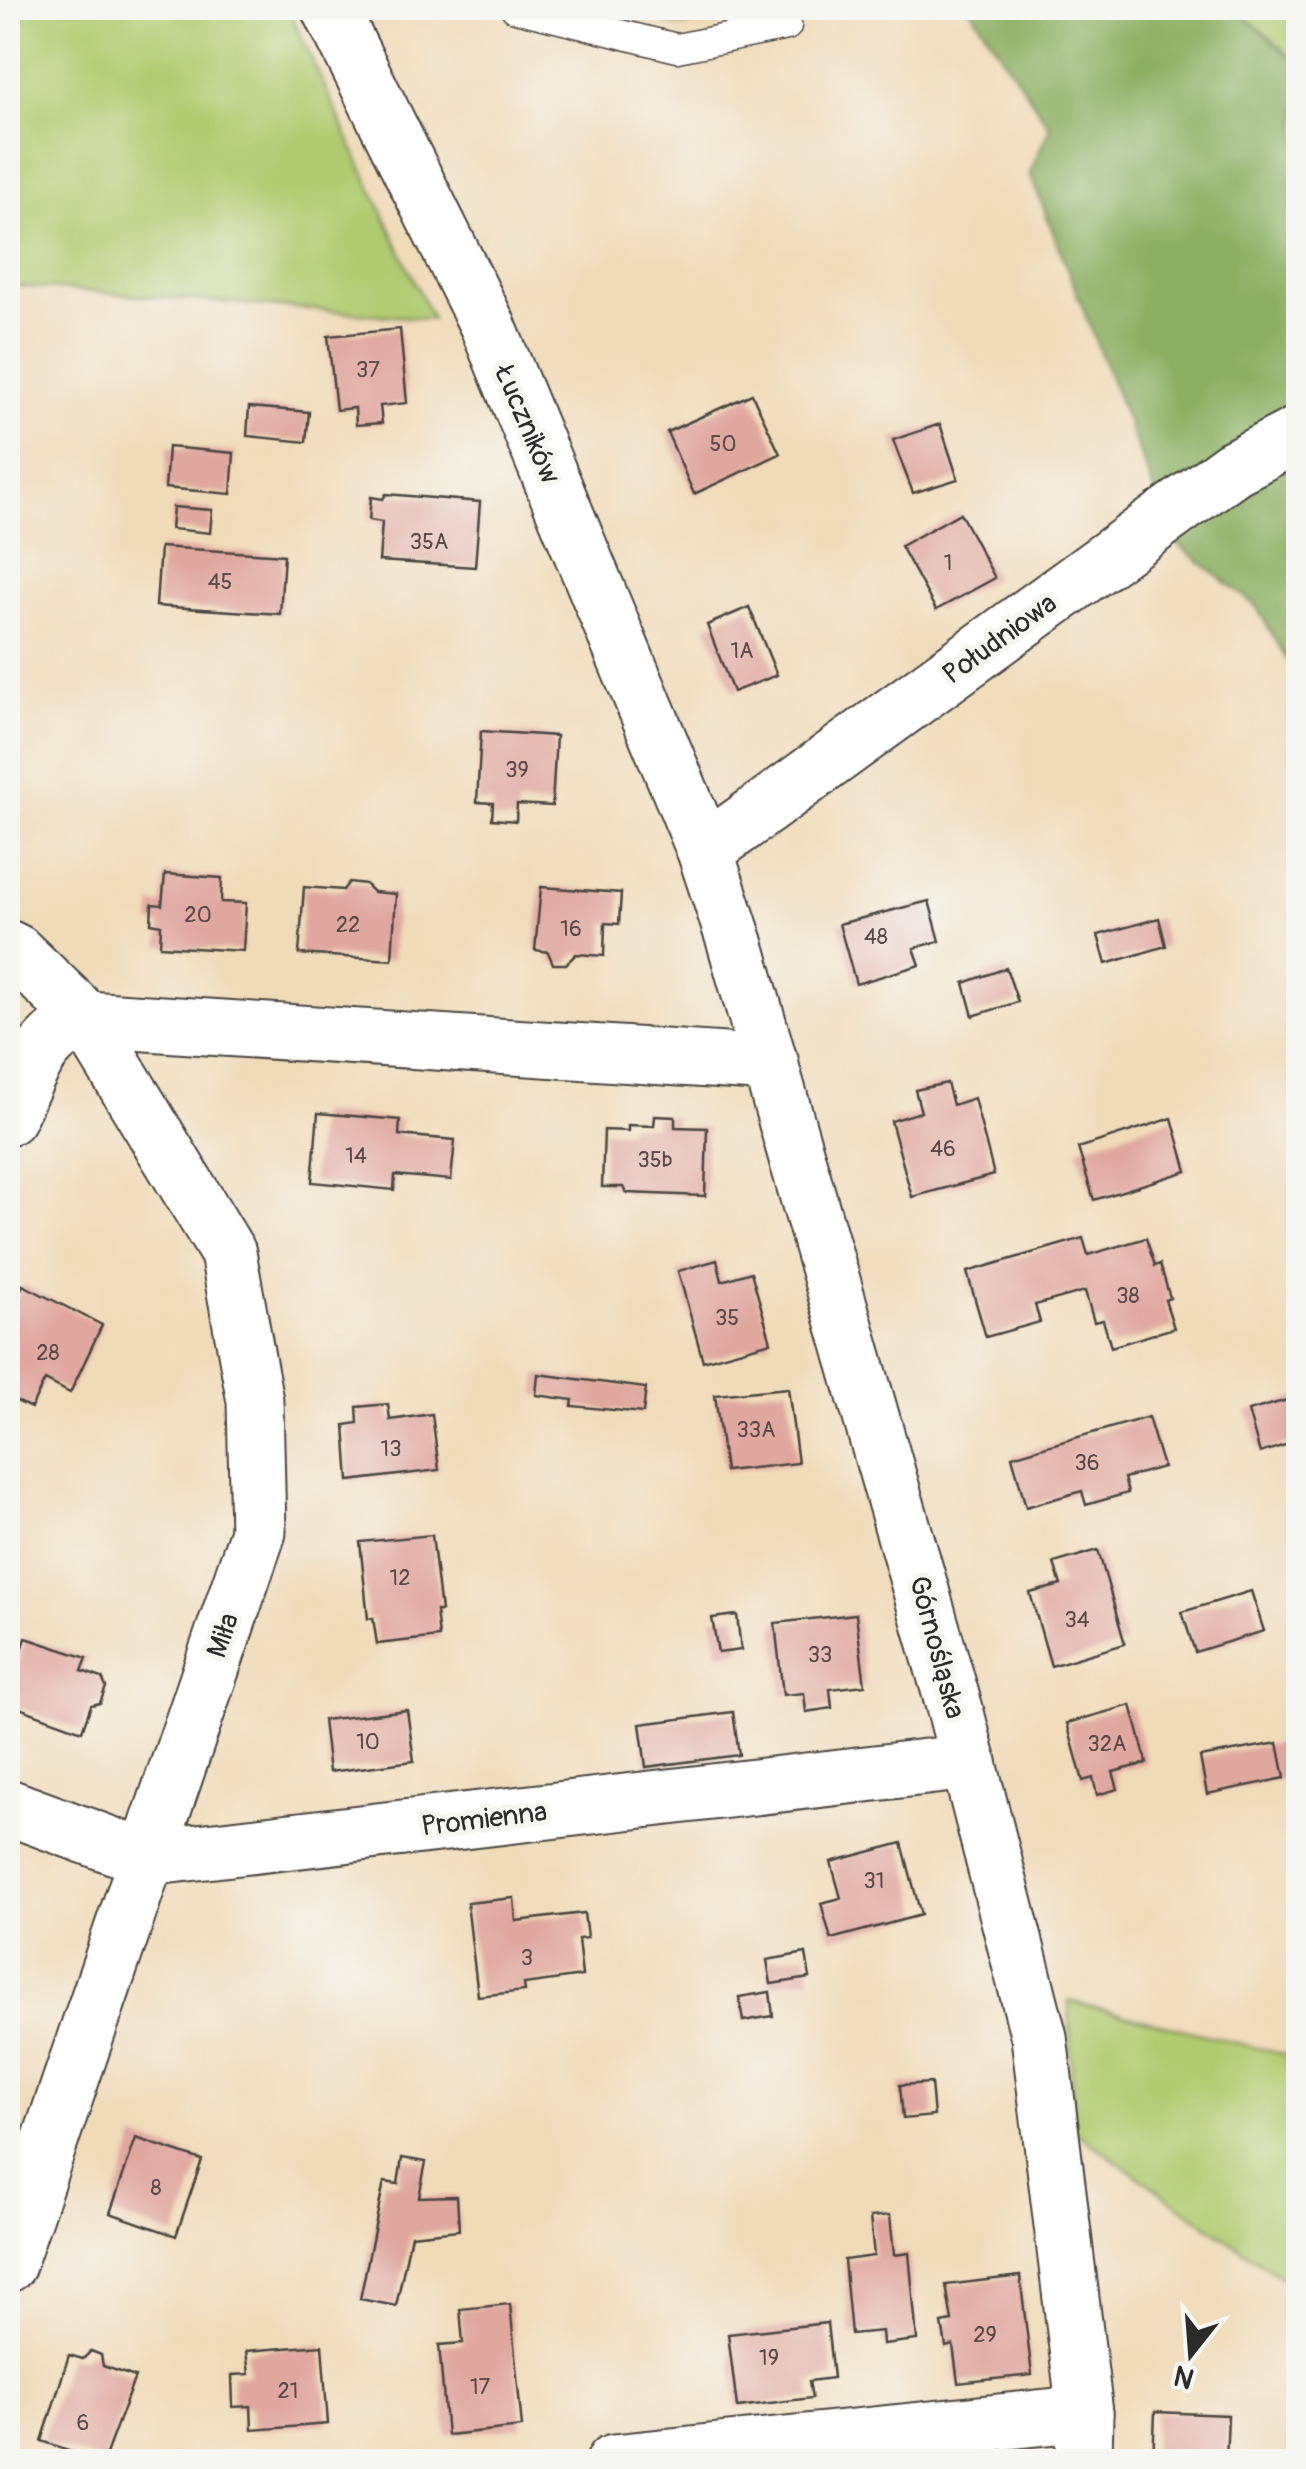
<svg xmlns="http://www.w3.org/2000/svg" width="1306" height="2469" font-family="Pangolin,sans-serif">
	<rect width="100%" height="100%" fill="#f6f6f2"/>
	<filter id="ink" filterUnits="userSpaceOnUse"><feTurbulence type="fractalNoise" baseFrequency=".01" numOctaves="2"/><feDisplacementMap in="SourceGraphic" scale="20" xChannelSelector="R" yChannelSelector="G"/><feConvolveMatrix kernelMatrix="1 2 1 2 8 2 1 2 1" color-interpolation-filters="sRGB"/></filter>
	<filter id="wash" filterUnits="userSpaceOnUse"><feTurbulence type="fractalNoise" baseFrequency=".0048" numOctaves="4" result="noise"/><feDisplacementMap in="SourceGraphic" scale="40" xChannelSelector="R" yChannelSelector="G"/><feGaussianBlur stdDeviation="2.25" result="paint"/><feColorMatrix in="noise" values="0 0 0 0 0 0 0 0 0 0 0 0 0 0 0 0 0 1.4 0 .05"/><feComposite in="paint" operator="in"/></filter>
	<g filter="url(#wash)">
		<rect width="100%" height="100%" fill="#f0dbb9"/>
		<!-- green -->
		<g fill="#b1cb70" stroke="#6e7b4e" stroke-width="2.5">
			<polygon points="8,8 288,8 432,319 8,285"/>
			<polygon points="607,8 721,8 724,19 680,26"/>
			<polygon points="1235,8 1298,8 1298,63"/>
			<polygon points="1069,2001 1298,2058 1298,2289 1074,2131"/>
		</g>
		<!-- forest -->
		<polygon fill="#8caf62" stroke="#5c6d46" stroke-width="2.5" points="970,8 1235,8 1298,63 1298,679 1256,606 1174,541 1030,173 1050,127"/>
		<g id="blocks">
			<!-- building -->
			<g fill="#e0a79f">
				<polygon points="400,329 407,403 380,406 382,423 356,425 355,408 336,410 328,336"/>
				<polygon points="752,394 780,454 694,494 667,432"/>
				<polygon points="249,407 309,412 306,442 247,436"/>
				<polygon points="940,424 958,479 913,493 893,440"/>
				<polygon points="168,447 234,453 231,494 165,488"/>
				<polygon points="386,494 480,502 475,567 379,561 382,522 369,520 371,497 383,499"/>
				<polygon points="173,507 212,510 210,533 171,529"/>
				<polygon points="960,513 995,578 936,610 901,546"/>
				<polygon points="160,547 284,555 280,614 156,606"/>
				<polygon points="749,607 777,675 733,692 707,625"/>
				<polygon points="481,731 556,736 552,806 517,804 516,821 492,819 493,803 477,802"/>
				<polygon points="165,874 222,878 221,902 246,903 243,951 160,946 161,925 151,923 152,904 162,905"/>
				<polygon points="349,882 365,884 373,892 396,894 392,960 299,954 304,887 343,890"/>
				<polygon points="541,887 621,893 619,924 605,923 604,956 576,954 566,964 553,964 548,952 535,950"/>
				<polygon points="929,901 940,941 914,948 920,965 856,984 839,924"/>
				<polygon points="1159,918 1166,946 1106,964 1098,935"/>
				<polygon points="1006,968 1018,1002 973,1016 964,983"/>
				<polygon points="947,1083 953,1105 974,1098 994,1175 912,1197 891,1121 921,1112 915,1090"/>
				<polygon points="318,1113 400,1120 399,1135 455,1140 451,1180 395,1175 394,1190 312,1182"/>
				<polygon points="655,1116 675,1117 675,1127 707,1128 705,1196 626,1193 623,1187 602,1187 604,1130 628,1131 628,1125 654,1126"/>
				<polygon points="1172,1118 1187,1171 1094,1200 1078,1148"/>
				<polygon points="1083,1238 1088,1255 1146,1238 1155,1266 1160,1264 1170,1298 1165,1300 1174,1328 1111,1347 1103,1320 1094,1322 1085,1291 1035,1305 1040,1322 986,1337 967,1272"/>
				<polygon points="717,1260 722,1281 751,1272 771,1342 703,1361 678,1271"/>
				<polygon points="23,1285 102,1325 70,1393 45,1380 31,1408 8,1397 8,1315"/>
				<polygon points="538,1374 646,1388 643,1413 572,1406 573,1400 536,1395"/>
				<polygon points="788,1388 798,1463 725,1471 715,1395"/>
				<polygon points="1298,1397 1298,1441 1260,1453 1248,1411"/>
				<polygon points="388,1404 390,1420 432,1414 439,1470 349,1481 345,1425 358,1423 357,1407"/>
				<polygon points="1148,1417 1163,1467 1124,1478 1128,1493 1086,1505 1082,1491 1026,1507 1012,1456"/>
				<polygon points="432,1535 441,1611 436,1611 439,1637 377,1644 373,1618 368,1619 360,1542"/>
				<polygon points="1098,1550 1125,1644 1051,1666 1030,1593 1061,1585 1054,1563"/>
				<polygon points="1251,1591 1264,1631 1195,1652 1182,1612"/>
				<polygon points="856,1614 865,1685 830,1689 832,1708 806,1712 804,1693 783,1695 775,1623"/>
				<polygon points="737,1615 741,1650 718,1653 712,1618"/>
				<polygon points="26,1638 87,1658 82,1671 102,1678 106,1687 100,1703 91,1705 82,1731 8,1704 8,1691"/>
				<polygon points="1131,1705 1147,1763 1113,1772 1118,1789 1097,1795 1093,1778 1083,1781 1067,1723"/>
				<polygon points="407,1710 414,1761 329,1772 323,1720"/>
				<polygon points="733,1712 739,1755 646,1767 640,1724"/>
				<polygon points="1278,1743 1285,1778 1207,1794 1200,1757"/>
				<polygon points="902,1843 921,1915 831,1939 821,1903 841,1898 831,1862"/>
				<polygon points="514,1898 516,1921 584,1913 587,1938 578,1939 582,1976 524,1984 525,1991 478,1996 467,1903"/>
				<polygon points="806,1953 810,1978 771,1984 767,1960"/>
				<polygon points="770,1992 773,2016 743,2021 739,1997"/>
				<polygon points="931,2083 934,2116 903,2119 900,2085"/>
				<polygon points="136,2138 202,2160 176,2236 110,2213"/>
				<polygon points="402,2158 426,2162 419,2197 457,2196 459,2230 411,2235 396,2306 360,2299 384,2182 398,2184"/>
				<polygon points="890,2215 894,2255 909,2253 917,2340 883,2344 882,2331 851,2334 844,2260 874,2256 870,2217"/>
				<polygon points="1020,2276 1032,2375 958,2383 953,2345 946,2347 942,2323 952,2321 946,2285"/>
				<polygon points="510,2304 522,2427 447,2435 439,2345 463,2343 460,2309"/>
				<polygon points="827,2323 833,2378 809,2381 812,2398 737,2407 728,2334"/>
				<polygon points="322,2345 328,2424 252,2430 251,2406 233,2407 232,2375 249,2374 246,2351"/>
				<polygon points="91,2351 101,2355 103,2366 135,2377 103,2462 42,2441 69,2355 83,2359"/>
				<polygon points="1155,2412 1228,2415 1226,2462 1153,2462"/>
			</g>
		</g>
	</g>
	<g filter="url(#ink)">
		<use href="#blocks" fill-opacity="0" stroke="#494540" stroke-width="2.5"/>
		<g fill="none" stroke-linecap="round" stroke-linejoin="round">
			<!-- service casing -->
			<g stroke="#494540" stroke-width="31">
				<polyline id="service" points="515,8 677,48 787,26"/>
			</g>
			<!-- minor casing -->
			<g stroke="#494540" stroke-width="59">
				<g id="minor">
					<polyline points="330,8 487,324 705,851 735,942 956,1713 1039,2037 1085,2413 1084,2462"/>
					<polyline points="705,851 1233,468 1298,434"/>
					<polyline points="8,948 16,952 86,1019 228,1253 255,1401 258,1532 8,2264"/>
					<path d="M 8,1117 C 30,1073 37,1039 86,1019 L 771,1064"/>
					<polyline points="8,1807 146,1858 969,1762"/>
					<polyline points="614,2462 1085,2413"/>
				</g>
			</g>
			<!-- service -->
			<use href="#service" stroke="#fff" stroke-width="28"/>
			<!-- minor -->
			<use href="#minor" stroke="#fff" stroke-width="55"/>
		</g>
	</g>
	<g text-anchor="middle" stroke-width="10" stroke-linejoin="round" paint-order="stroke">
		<!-- number labels -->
		<g font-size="22" fill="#584a48">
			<text x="368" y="377">37</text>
			<text x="723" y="451">50</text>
			<text x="429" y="549">35A</text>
			<text x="948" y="570">1</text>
			<text x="220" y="589">45</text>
			<text x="742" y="658">1A</text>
			<text x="517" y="777">39</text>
			<text x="198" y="922">20</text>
			<text x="348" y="932">22</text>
			<text x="571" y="936">16</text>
			<text x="876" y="944">48</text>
			<text x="943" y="1156">46</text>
			<text x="356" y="1163">14</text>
			<text x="655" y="1167">35b</text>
			<text x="1128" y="1303">38</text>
			<text x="727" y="1325">35</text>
			<text x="48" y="1360">28</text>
			<text x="756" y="1437">33A</text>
			<text x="391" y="1456">13</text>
			<text x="1087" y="1470">36</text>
			<text x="400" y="1585">12</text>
			<text x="1077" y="1627">34</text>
			<text x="820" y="1662">33</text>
			<text x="368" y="1749">10</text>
			<text x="1107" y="1751">32A</text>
			<text x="874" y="1888">31</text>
			<text x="527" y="1965">3</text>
			<text x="156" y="2195">8</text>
			<text x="985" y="2342">29</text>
			<text x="769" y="2365">19</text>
			<text x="480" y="2394">17</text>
			<text x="288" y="2398">21</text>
			<text x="83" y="2430">6</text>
		</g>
		<!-- street labels -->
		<g font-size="28" fill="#2b2b2b" stroke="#f6f6f2">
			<text transform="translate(528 424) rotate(67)" y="10">Łuczników</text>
			<text transform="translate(999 638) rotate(-36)" y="10">Południowa</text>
			<text transform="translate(222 1635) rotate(-71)" y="10">Miła</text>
			<text transform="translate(938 1647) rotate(75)" y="10">Górnośląska</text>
			<text transform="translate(484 1818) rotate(-7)" y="10">Promienna</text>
		</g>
	</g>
	<!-- margin -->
	<rect width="1306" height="2469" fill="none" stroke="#f6f6f2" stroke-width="40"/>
	<!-- north arrow -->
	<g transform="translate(1191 2354) rotate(197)" stroke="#f6f6f2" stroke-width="8" paint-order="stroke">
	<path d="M0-8L18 38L0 25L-18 38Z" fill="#2b2b2b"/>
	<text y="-15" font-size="28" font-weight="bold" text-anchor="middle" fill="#2b2b2b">N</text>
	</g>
</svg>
